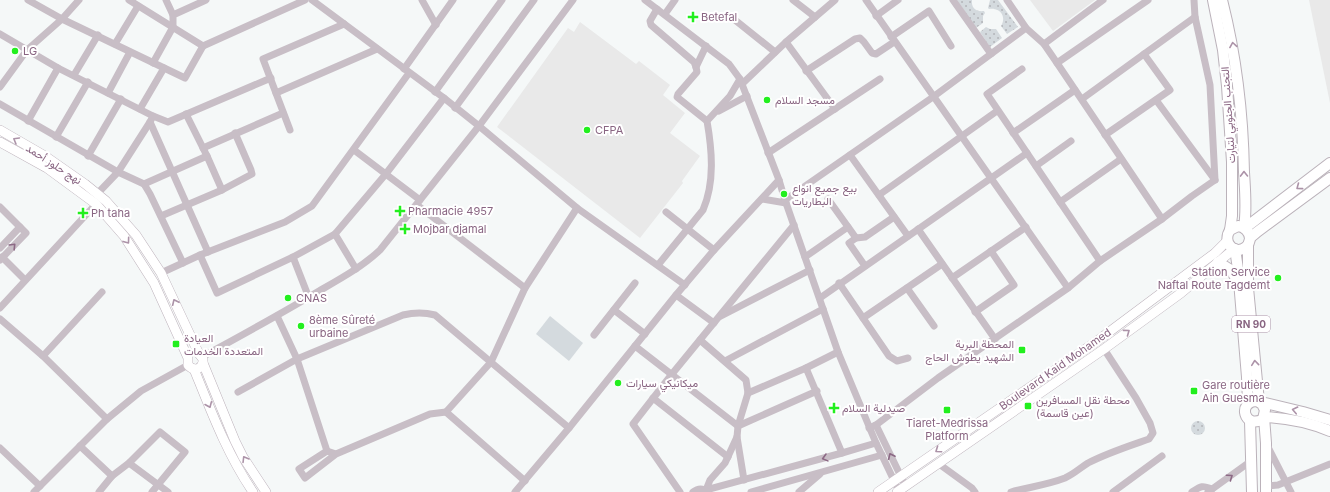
<svg xmlns="http://www.w3.org/2000/svg" width="1330" height="492" font-family="Inter,Vazirmatn,sans-serif">
	<defs>
		<pattern id="grass-dots" width="8" height="8" patternUnits="userSpaceOnUse"><rect width="8" height="8" fill="#d4dade"/><path d="M2 2h.1M6 6h.1" fill="none" stroke="#b2b4b9" stroke-width="1.8" stroke-linecap="round"/></pattern>
	</defs>
	<rect width="100%" height="100%" fill="#f5f8f8"/>
	<!-- built -->
	<g fill="#e9e9e9">
		<polygon points="1030,0 1095,0 1053,31"/>
		<polygon points="1309,0 1330,0 1330,103"/>
		<polygon points="580,22 636,64 639,61 670,85 663,95 685,113 670,133 700,156 682,181 683,183 640,238 497,127 568,28 574,32"/>
	</g>
	<!-- grass -->
	<g fill="url(#grass-dots)">
		<path d="M 957,0 L 972,0 C 971,8 976,12 984,11 L 985,13 L 983,16 L 983,23 L 976,28 Z"/>
		<path d="M 990,0 L 998,0 L 1018,27 L 1007,34 L 1001,26 C 1007,17 1000,7 989,9 L 988,8 Z"/>
		<polygon points="986,27 990,29 996,29 1002,38 990,47 980,32"/>
		<circle cx="1198" cy="428" r="7"/>
	</g>
	<!-- pitch -->
	<polygon fill="#d4dade" points="550,316 583,343 569,361 536,334"/>
	<g fill="none" stroke-linecap="round" stroke-linejoin="round">
		<!-- major casing -->
		<g stroke="#bdb2bb" stroke-width="10">
			<g id="major">
				<polyline points="0,130 45,156 85,184 106,201 136,235 161,273 199,354 203,359 203,363 235,441 243,457 266,492"/>
				<path d="M 0,142 L 47,168 L 96,204 L 124,236 L 154,283 L 188,358 L 188,365 C 193,371 200,370 203,363"/>
				<path d="M 194,369 C 211,411 227,454 253,492"/>
				<polyline points="878,492 1097,341 1215,253 1227,241"/>
				<polyline points="897,492 1104,349 1181,293 1234,249"/>
			</g>
		</g>
		<!-- highway casing -->
		<g stroke="#bbb2ba" stroke-width="12">
			<g id="highway">
				<polyline points="1213,0 1223,50 1227,86 1232,162 1232,216 1230,230"/>
				<path d="M 1222,0 C 1237,59 1243,112 1244,172 C 1245,190 1247,210 1244,227"/>
				<polyline points="1245,228 1330,163"/>
				<path d="M 1250,238 C 1249,231 1245,227 1238,226 L 1230,230 C 1222,242 1234,256 1246,247 C 1249,245 1249,242 1250,239 C 1251,236 1255,234 1257,232 L 1330,178"/>
				<polyline points="1248,245 1248,288 1259,402"/>
				<polyline points="1235,249 1238,269 1247,377 1248,403"/>
				<polyline points="1218,262 1231,270 1238,282"/>
				<path d="M 1259,402 L 1262,404 L 1265,410 L 1263,419 C 1244,430 1237,401 1257,401 L 1303,412 L 1330,420"/>
				<polyline points="1264,417 1266,443 1266,492"/>
				<path d="M 1264,417 C 1288,418 1308,422 1330,431"/>
				<polyline points="1250,421 1252,492"/>
			</g>
		</g>
		<!-- minor -->
		<g stroke="#c8bec6" stroke-width="7">
			<polyline points="28,0 62,19 185,78 203,46"/>
			<polyline points="129,0 203,46 305,0"/>
			<polyline points="166,0 173,15"/>
			<polyline points="312,0 444,98 479,126 577,208 685,285"/>
			<polyline points="422,0 436,25"/>
			<polyline points="645,0 729,64 740,79 779,180 785,200 838,352 876,443 899,491"/>
			<polyline points="793,0 815,17"/>
			<polyline points="866,0 1068,288"/>
			<polyline points="953,0 991,54"/>
			<polyline points="1007,0 1026,28 1044,44 1057,63 1162,219"/>
			<polyline points="1194,0 1195,17 1210,85 1215,180"/>
			<polyline points="657,9 650,21 651,25 694,62 696,67 697,72 678,94 677,97 707,121"/>
			<polyline points="665,14 675,0"/>
			<polyline points="730,16 775,52"/>
			<polyline points="876,16 898,0"/>
			<polyline points="0,34 58,68 153,116"/>
			<polyline points="891,37 929,11 951,46"/>
			<polyline points="786,42 835,109"/>
			<polyline points="115,44 138,6"/>
			<polyline points="1044,44 1103,0"/>
			<polyline points="153,63 173,27 173,15 206,0"/>
			<polyline points="1057,63 1148,0"/>
			<polyline points="696,67 706,46"/>
			<polyline points="404,69 453,0"/>
			<polyline points="1022,69 987,94 1100,261"/>
			<polyline points="806,71 855,39 860,38 864,42 872,53 876,54 894,42"/>
			<polyline points="74,75 98,35"/>
			<polyline points="742,84 786,42 835,0"/>
			<polyline points="0,87 27,50 62,19 79,0"/>
			<polyline points="435,92 502,0"/>
			<polyline points="108,93 130,52"/>
			<polyline points="276,93 377,49"/>
			<polyline points="1082,99 1195,17"/>
			<polyline points="0,104 118,172 144,184 150,194 183,263"/>
			<polyline points="455,108 534,0"/>
			<polyline points="140,109 164,68"/>
			<polyline points="719,111 747,96"/>
			<polyline points="186,114 207,156 222,190"/>
			<polyline points="28,121 58,68"/>
			<polyline points="150,122 208,252"/>
			<polyline points="290,130 263,59 344,24"/>
			<polyline points="1013,133 1075,90"/>
			<polyline points="1105,135 1170,90 1144,54"/>
			<polyline points="56,137 88,82"/>
			<polyline points="203,148 283,113"/>
			<polyline points="354,150 420,200"/>
			<polyline points="768,153 880,79"/>
			<polyline points="850,155 908,236"/>
			<polyline points="88,156 121,99"/>
			<polyline points="1036,166 1071,141"/>
			<polyline points="144,184 207,156"/>
			<polyline points="879,195 997,111"/>
			<polyline points="762,199 786,203"/>
			<polyline points="828,199 856,238 849,243 865,266"/>
			<polyline points="785,200 933,97 1026,28"/>
			<polyline points="1060,202 1121,159"/>
			<polyline points="417,205 525,288"/>
			<polyline points="0,207 26,233 0,260"/>
			<polyline points="666,212 714,250"/>
			<polyline points="161,216 222,190 252,174 251,170 235,133"/>
			<polyline points="918,229 995,339"/>
			<polyline points="335,234 356,269"/>
			<polyline points="856,238 865,237 894,217"/>
			<polyline points="0,248 20,227"/>
			<polyline points="200,255 217,293 293,257 335,234 385,175 444,98"/>
			<polyline points="2,257 25,280"/>
			<polyline points="293,257 309,298"/>
			<polyline points="805,257 848,227"/>
			<path d="M 658,265 L 703,210 C 715,182 712,150 707,121 L 730,96 L 740,79"/>
			<polyline points="161,273 200,255 285,222 312,206 409,73"/>
			<polyline points="952,278 1026,227"/>
			<polyline points="839,283 863,318 942,264"/>
			<polyline points="907,288 934,326"/>
			<polyline points="676,295 714,323"/>
			<polyline points="820,298 1027,153"/>
			<polyline points="0,308 96,204 97,194 118,172 150,122 153,116 168,122 271,78"/>
			<polyline points="614,310 645,334"/>
			<polyline points="975,312 1014,285 991,251"/>
			<path d="M 277,316 L 297,359 L 403,315 C 415,312 424,312 435,315 L 569,428"/>
			<polyline points="721,316 810,270"/>
			<polyline points="863,318 889,356 897,361 908,358"/>
			<polyline points="0,319 43,356 107,419"/>
			<polyline points="594,335 635,283"/>
			<polyline points="700,340 746,380 748,393 738,426 737,437 725,463 710,480 706,490"/>
			<polyline points="635,346 738,426 817,391"/>
			<polyline points="43,356 102,292"/>
			<path d="M 202,357 C 242,335 281,314 319,291 C 340,279 362,267 380,250 L 479,126 L 573,0"/>
			<polyline points="725,361 823,309"/>
			<polyline points="806,368 842,453"/>
			<polyline points="238,392 297,359 327,451"/>
			<polyline points="748,393 806,368 838,352"/>
			<polyline points="653,398 728,457"/>
			<polyline points="446,412 525,481"/>
			<polyline points="876,425 906,487"/>
			<polyline points="869,428 876,425 938,378 1068,288 1100,261 1162,219 1192,196 1215,180 1156,100"/>
			<polyline points="737,437 744,480"/>
			<polyline points="1267,445 1291,492"/>
			<polyline points="80,446 112,476"/>
			<polyline points="0,448 40,486"/>
			<polyline points="336,454 327,451 299,469 305,478 336,454 430,414 446,412 491,362 525,288 577,208"/>
			<polyline points="129,463 168,492"/>
			<polyline points="939,464 972,488 975,492"/>
			<polyline points="1266,486 1278,485 1330,464"/>
			<polyline points="706,490 842,453 876,443"/>
			<polyline points="34,492 107,419 141,391 188,365"/>
			<polyline points="99,492 112,476 129,463 160,432 185,452 152,492"/>
			<polyline points="515,492 569,428 676,295 714,250 779,180"/>
			<polyline points="680,492 633,424 672,374 794,225"/>
			<path d="M 693,492 C 698,488 703,488 708,492"/>
			<polyline points="751,492 882,455"/>
			<polyline points="799,492 820,474"/>
			<path d="M 1011,492 C 1029,487 1047,485 1065,478 C 1074,474 1080,468 1088,463 C 1107,453 1129,446 1149,439 L 1153,433 L 1150,423 L 1136,398 L 1104,349"/>
			<polyline points="1113,492 1162,456"/>
			<path d="M 1192,492 C 1201,486 1202,485 1212,489"/>
			<polyline points="1208,492 1251,461"/>
		</g>
		<!-- major -->
		<use href="#major" stroke="#fff" stroke-width="9"/>
		<!-- highway -->
		<use href="#highway" stroke="#fff" stroke-width="10"/>
	</g>
	<!-- one-way arrows -->
	<defs><path id="oneway-chevron" d="M-2-3.5L2.5 0L-2 3.5" fill="none" stroke-width="1.6" stroke-linecap="round" stroke-linejoin="round"/></defs>
	<g stroke="#ac93a8">
		<use href="#oneway-chevron" transform="translate(1233 45) rotate(-99)"/>
		<use href="#oneway-chevron" transform="translate(16 140) rotate(-150)"/>
		<use href="#oneway-chevron" transform="translate(1244 174) rotate(-91)"/>
		<use href="#oneway-chevron" transform="translate(1299 187) rotate(143)"/>
		<use href="#oneway-chevron" transform="translate(127 241) rotate(54)"/>
		<use href="#oneway-chevron" transform="translate(175 302) rotate(-115)"/>
		<use href="#oneway-chevron" transform="translate(1127 332) rotate(-36)"/>
		<use href="#oneway-chevron" transform="translate(1255 363) rotate(-96)"/>
		<use href="#oneway-chevron" transform="translate(209 405) rotate(67)"/>
		<use href="#oneway-chevron" transform="translate(1295 410) rotate(-168)"/>
		<use href="#oneway-chevron" transform="translate(938 450) rotate(145)"/>
		<use href="#oneway-chevron" transform="translate(245 459) rotate(-121)"/>
	</g>
	<g stroke="#8c6985">
		<use href="#oneway-chevron" transform="translate(13 246) rotate(-46)"/>
		<use href="#oneway-chevron" transform="translate(891 456) rotate(-115)"/>
		<use href="#oneway-chevron" transform="translate(825 458) rotate(165)"/>
		<use href="#oneway-chevron" transform="translate(1230 477) rotate(-35)"/>
	</g>
	<!-- markers -->
	<g fill="#22ef1e" stroke="#fff" stroke-width="1.5">
		<path d="M691 11h4v4h4v4h-4v4h-4v-4h-4v-4h4z"/>
		<circle cx="15" cy="51" r="4"/>
		<circle cx="767" cy="100" r="4"/>
		<circle cx="587" cy="130" r="4"/>
		<circle cx="784" cy="194" r="4"/>
		<path d="M398 205h4v4h4v4h-4v4h-4v-4h-4v-4h4z"/>
		<path d="M81 207h4v4h4v4h-4v4h-4v-4h-4v-4h4z"/>
		<path d="M403 223h4v4h4v4h-4v4h-4v-4h-4v-4h4z"/>
		<circle cx="1278" cy="278" r="4"/>
		<circle cx="288" cy="298" r="4"/>
		<circle cx="301" cy="326" r="4"/>
		<rect x="172" y="340" width="8" height="8" rx="2"/>
		<rect x="1018" y="346" width="8" height="8" rx="2"/>
		<circle cx="618" cy="383" r="4"/>
		<rect x="1190" y="387" width="8" height="8" rx="2"/>
		<rect x="1024" y="402" width="8" height="8" rx="2"/>
		<path d="M832 402h4v4h4v4h-4v4h-4v-4h-4v-4h4z"/>
		<rect x="943" y="406" width="8" height="8" rx="2"/>
	</g>
	<g text-anchor="middle" stroke-width="4" stroke-linejoin="round" paint-order="stroke">
		<!-- shield labels -->
		<rect fill="#fff" stroke="#ac93a8" stroke-width="1" x="1232" y="316" width="38" height="16" rx="3"/>
		<g font-size="10" font-weight="bold" fill="#896582">
			<text x="1251" y="328">RN 90</text>
		</g>
		<!-- poi labels -->
		<g font-size="11" fill="#896582" stroke="#fff" text-anchor="start">
			<text x="701" y="21">Betefal</text>
			<text x="23" y="55">LG</text>
			<text x="775" y="104">مسجد السلام</text>
			<text x="595" y="134">CFPA</text>
			<text x="792" y="192">بيع جميع انواع<tspan x="792" dy="13">البطاريات</tspan></text>
			<text x="408" y="215">Pharmacie 4957</text>
			<text x="91" y="217">Ph taha</text>
			<text x="413" y="233">Mojbar djamal</text>
			<text x="1270" y="276" text-anchor="end">Station Service<tspan x="1270" dy="13">Naftal Route Tagdemt</tspan></text>
			<text x="296" y="302">CNAS</text>
			<text x="309" y="324">8ème Sûreté<tspan x="309" dy="13">urbaine</tspan></text>
			<text x="184" y="342">العيادة<tspan x="184" dy="13">المتعددة الخدمات</tspan></text>
			<text x="1014" y="348" text-anchor="end">المحطة البرية<tspan x="1014" dy="13">الشهيد يطوش الحاج</tspan></text>
			<text x="626" y="387">ميكانيكي سيارات</text>
			<text x="1202" y="389">Gare routière<tspan x="1202" dy="13">Ain Guesma</tspan></text>
			<text x="1036" y="404">محطة نقل المسافرين<tspan x="1036" dy="13">(عين قاسمة)</tspan></text>
			<text x="842" y="412">صيدلية السلام</text>
			<text x="947" y="427" text-anchor="middle">Tiaret-Medrissa<tspan x="947" dy="13">Platform</tspan></text>
		</g>
		<!-- street labels -->
		<g font-size="11" fill="#896582" stroke="#fff">
			<text transform="translate(1228 115) rotate(-94)" y="4">التجنب الجنوبي لتيارت</text>
			<text transform="translate(54 164) rotate(33)" y="4">نهج حلوز أحمد</text>
			<text transform="translate(1055 369) rotate(-35)" y="4">Boulevard Kaid Mohamed</text>
		</g>
	</g>
</svg>
